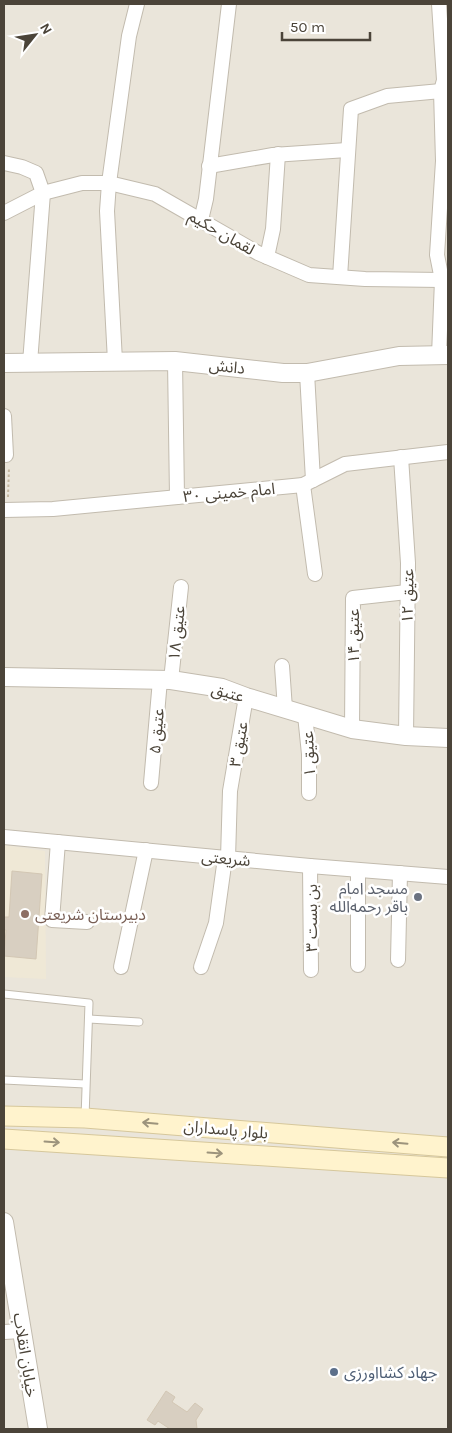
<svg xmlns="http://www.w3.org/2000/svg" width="452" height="1433" font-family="Karla,'Noto Sans Arabic',sans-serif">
	<rect width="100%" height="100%" fill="#f6f3ec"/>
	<!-- residential -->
	<rect fill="#eae5da" x="4" y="4" width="444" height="1425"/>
	<!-- education -->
	<polygon fill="#efe8d6" points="4,845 45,851 46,979 4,977"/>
	<!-- building -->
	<g fill="#d8cfc1" stroke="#d3c7b4">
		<polygon points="12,871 42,874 36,959 4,956 6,930 4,930 4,917 9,917"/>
		<polygon points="166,1391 175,1397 172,1402 187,1412 195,1403 203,1409 196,1420 197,1429 170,1429 158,1421 155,1425 147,1420"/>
	</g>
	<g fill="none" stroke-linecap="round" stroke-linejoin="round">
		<!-- service casing -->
		<g stroke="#c2bbae" stroke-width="9">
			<g id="service">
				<polyline points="4,994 89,1003 85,1118"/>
				<polyline points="89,1019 139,1022"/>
				<polyline points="4,1080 85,1084"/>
			</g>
		</g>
		<!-- minor casing -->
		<g stroke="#c2bbae" stroke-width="16">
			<g id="minor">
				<polyline points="439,4 444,80 441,91 443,161 437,255 442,280 439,355"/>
				<polyline points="4,163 22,167 36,173 43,193 30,363"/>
				<polyline points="209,166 273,155 347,150"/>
				<polyline points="4,213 43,193 82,183 109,183 155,194 258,253 309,275 365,279 442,280 448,282"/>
				<polyline points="201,220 206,199 229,4"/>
				<polyline points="267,257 273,229 278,154"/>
				<polyline points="340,277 351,109 387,96 441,91"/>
				<polyline points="115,361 107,211 109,183 129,36 137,4"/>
				<polyline points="175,361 177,497"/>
				<polyline points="307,373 313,480"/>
				<polyline points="4,416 6,455"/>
				<polyline points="401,457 408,563 406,736"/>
				<polyline points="303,485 315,574"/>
				<polyline points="4,510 53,509 303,485 345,464 448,452"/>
				<polyline points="282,666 285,709"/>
				<polyline points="171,680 181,587"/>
				<polyline points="305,715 309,754 309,793"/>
				<polyline points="352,729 353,598 407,592"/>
				<polyline points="151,783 160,680"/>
				<polyline points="4,837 310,866 448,877"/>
				<polyline points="58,842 52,920 87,922"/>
				<polyline points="228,858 230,791 246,697"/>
				<polyline points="310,866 311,970"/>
				<polyline points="398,960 400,873"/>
				<polyline points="358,965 358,870"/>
				<polyline points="121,967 146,850"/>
				<polyline points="201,967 216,923 225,858"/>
				<polyline points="4,1332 21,1331"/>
			</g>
		</g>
		<!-- tertiary casing -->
		<g stroke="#c2bbae" stroke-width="20">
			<g id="tertiary">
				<polyline points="4,363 175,361 283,373 307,373 399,356 448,355"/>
				<polyline points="4,677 171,680 222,688 246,697 352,729 406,736 448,738"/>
				<polyline points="4,1222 38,1429"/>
			</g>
		</g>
		<!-- secondary casing -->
		<g stroke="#d6c79b" stroke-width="21">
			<g id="secondary">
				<polyline points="4,1116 85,1118 448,1147"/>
				<polyline points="4,1139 448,1168"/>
			</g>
		</g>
		<!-- path -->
		<polyline stroke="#c4b79f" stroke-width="2" stroke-dasharray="2.5 2.5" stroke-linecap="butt" points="8,497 9,467"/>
		<!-- service -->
		<use href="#service" stroke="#fff" stroke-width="7"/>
		<!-- minor -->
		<use href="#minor" stroke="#fff" stroke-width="14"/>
		<!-- tertiary -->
		<use href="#tertiary" stroke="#fff" stroke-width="18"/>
		<!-- secondary -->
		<use href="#secondary" stroke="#fff3cd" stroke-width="19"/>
	</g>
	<!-- one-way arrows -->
	<defs><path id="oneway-shaft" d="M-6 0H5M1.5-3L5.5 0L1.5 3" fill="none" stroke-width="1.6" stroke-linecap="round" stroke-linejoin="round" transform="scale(1.25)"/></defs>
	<g stroke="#9c937c">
		<use href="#oneway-shaft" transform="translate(150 1123) rotate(-175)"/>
		<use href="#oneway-shaft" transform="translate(52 1142) rotate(4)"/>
		<use href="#oneway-shaft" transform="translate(400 1143) rotate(-175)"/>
		<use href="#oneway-shaft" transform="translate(215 1153) rotate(4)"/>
	</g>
	<!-- markers -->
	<circle fill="#6b7280" stroke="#fff" stroke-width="2" cx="418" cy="897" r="5"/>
	<circle fill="#8d6e63" stroke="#fff" stroke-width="2" cx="25" cy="914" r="5"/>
	<circle fill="#5c6f8a" stroke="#fff" stroke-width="2" cx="334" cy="1372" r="5"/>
	<g text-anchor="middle" stroke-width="5" stroke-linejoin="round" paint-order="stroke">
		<!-- street labels -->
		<g font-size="16" fill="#4b4439" stroke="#fff">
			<text transform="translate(222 232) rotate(30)" y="6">لقمان حکیم</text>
			<text transform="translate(227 366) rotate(6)" y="6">دانش</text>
			<text transform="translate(229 492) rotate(-5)" y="6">امام خمینی ۳۰</text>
			<text transform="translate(407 596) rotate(-89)" y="6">عتیق ۱۲</text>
			<text transform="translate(176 633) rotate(-84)" y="6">عتیق ۱۸</text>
			<text transform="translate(353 636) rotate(-90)" y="6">عتیق ۱۴</text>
			<text transform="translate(228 692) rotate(16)" y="6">عتیق</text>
			<text transform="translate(156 731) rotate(-85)" y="6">عتیق ۵</text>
			<text transform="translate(238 744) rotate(-80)" y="6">عتیق ۳</text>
			<text transform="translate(308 754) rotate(-93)" y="6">عتیق ۱</text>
			<text transform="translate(226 858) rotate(5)" y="6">شریعتی</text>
			<text transform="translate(311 918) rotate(-90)" y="6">بن بست ۳</text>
			<text transform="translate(226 1129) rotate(5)" y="6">بلوار پاسداران</text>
			<text transform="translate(26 1355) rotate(81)" y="6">خیابان انقلاب</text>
		</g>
		<!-- worship labels -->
		<g font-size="16" fill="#5b616d" stroke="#fff" text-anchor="end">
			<text x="408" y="894">مسجد امام<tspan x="408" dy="18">باقر رحمه‌الله</tspan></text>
		</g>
		<!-- education labels -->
		<g font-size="16" fill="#785e54" stroke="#fff" text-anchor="start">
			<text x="35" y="920">دبیرستان شریعتی</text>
		</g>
		<!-- service labels -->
		<g font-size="16" fill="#4e5e75" stroke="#fff" text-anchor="start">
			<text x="344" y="1378">جهاد کشااورزی</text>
		</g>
	</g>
	<!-- border -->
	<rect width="452" height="1433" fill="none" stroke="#4b4439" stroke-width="10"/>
	<!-- north arrow -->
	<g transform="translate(35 35) rotate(60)" stroke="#ffffff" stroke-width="4" paint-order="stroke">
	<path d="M0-4L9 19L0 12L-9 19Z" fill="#4b4439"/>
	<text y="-8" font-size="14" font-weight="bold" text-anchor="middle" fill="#4b4439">N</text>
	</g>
	<!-- scale -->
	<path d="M282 32v8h88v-8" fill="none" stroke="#4b4439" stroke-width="2.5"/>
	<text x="290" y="32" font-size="15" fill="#4b4439" stroke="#ffffff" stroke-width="4" paint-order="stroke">50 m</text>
</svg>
